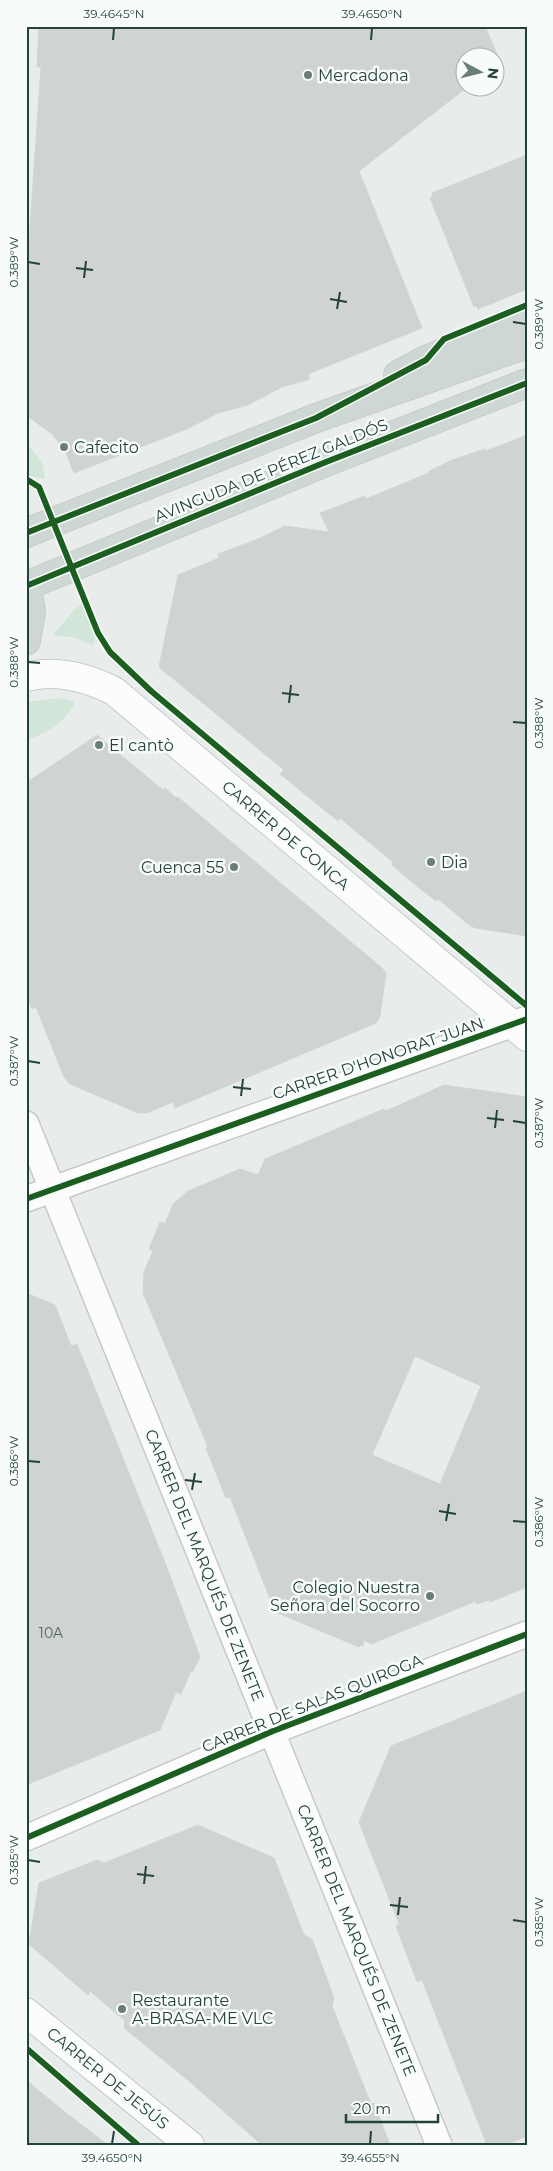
<svg xmlns="http://www.w3.org/2000/svg" width="553" height="2171" font-family="Montserrat,sans-serif">
	<rect width="100%" height="100%" fill="#e8edeb"/>
	<!-- green -->
	<g fill="#d1e6d8">
		<polygon points="26,442 42,462 45,479 26,475"/>
		<polygon points="84,602 96,634 93,646 77,638 53,635 73,611"/>
		<path d="M 60,698 L 74,701 L 75,703 C 60,727 51,730 26,741 L 26,702 Z"/>
	</g>
	<!-- building -->
	<g fill="#cfd4d2" stroke="#d1d6d4" fill-rule="evenodd">
		<polygon points="39,26 485,26 500,61 496,65 496,58 466,58 466,88 359,171 422,328 308,374 310,379 282,387 248,405 218,413 187,429 74,473 65,450 52,434 26,415 26,284 41,67 37,67"/>
		<polygon points="527,155 527,289 478,309 477,306 474,307 430,198 433,196 432,193"/>
		<polygon points="527,435 527,936 475,928 469,925 438,899 436,901 413,883 392,865 393,862 340,818 338,821 280,774 284,770 159,667 178,575 219,558 218,554 258,539 285,526 329,532 320,513 365,496 366,499 429,473 428,472 452,460 485,449 486,451"/>
		<polygon points="97,735 163,790 165,788 176,798 178,797 382,968 386,973 380,1016 376,1023 175,1108 173,1102 147,1113 138,1113 70,1084 64,1077 36,1007 32,1009 26,993 26,783"/>
		<path d="M 444,1085 L 527,1097 L 527,1587 L 490,1602 L 489,1600 L 477,1604 L 476,1601 L 371,1644 L 364,1640 L 363,1646 L 360,1645 L 359,1647 L 278,1613 L 279,1610 L 274,1609 L 230,1497 L 226,1498 L 206,1448 L 208,1447 L 143,1293 L 144,1272 L 153,1251 L 149,1249 L 160,1222 L 165,1224 L 173,1204 L 188,1191 L 240,1169 L 258,1175 L 265,1159 L 384,1109 L 386,1111 ZM 415,1356 L 481,1386 L 440,1484 L 372,1455 Z"/>
		<polygon points="26,1293 55,1305 71,1346 77,1344 166,1565 200,1657 193,1671 191,1671 181,1694 176,1692 160,1730 26,1785"/>
		<polygon points="527,1691 527,2136 506,2145 487,2145 422,1980 417,1982 396,1926 399,1924 359,1822 391,1746"/>
		<polygon points="198,1825 274,1858 304,1935 312,1939 334,1998 332,2006 371,2104 374,2103 390,2145 262,2145 189,2081 124,2028 125,2021 90,1991 88,1995 29,1944 39,1883 97,1860 104,1863"/>
		<polygon points="26,2080 66,2113 108,2145 26,2145"/>
	</g>
	<g fill="none" stroke-linecap="round" stroke-linejoin="round">
		<!-- street casing -->
		<g stroke="#c5cac8" stroke-width="28">
			<g id="street">
				<polyline points="26,1124 439,2145"/>
				<polyline points="26,1199 527,1019"/>
				<polyline points="26,1838 273,1731 527,1634"/>
			</g>
		</g>
		<!-- secondary casing -->
		<g stroke="#c3cbc8" stroke-width="30">
			<g id="secondary">
				<path d="M 26,677 C 56,669 88,678 114,691 L 527,1037"/>
				<polyline points="26,2012 190,2145"/>
			</g>
		</g>
		<!-- primary casing -->
		<g stroke="#c3ccc9" stroke-width="30">
			<g id="primary">
				<polyline points="398,375 426,360 527,318"/>
				<polyline points="26,533 316,418 527,344"/>
				<polyline points="26,582 31,612 26,641"/>
				<polyline points="26,586 326,462 527,383"/>
			</g>
		</g>
		<!-- street -->
		<use href="#street" stroke="#fcfcfc" stroke-width="25"/>
		<!-- secondary -->
		<use href="#secondary" stroke="#fcfcfc" stroke-width="28"/>
		<!-- primary -->
		<use href="#primary" stroke="#cfd7d5" stroke-width="28"/>
		<!-- cycleway casing -->
		<g stroke="#f7fbf9" stroke-width="9">
			<g id="cycleway">
				<polyline points="26,479 39,487 98,633 110,652 151,691 527,1006"/>
				<polyline points="26,533 316,418 426,360 444,339 527,305"/>
				<polyline points="26,586 326,462 527,383"/>
				<polyline points="26,1199 527,1019"/>
				<polyline points="26,1838 273,1731 527,1634"/>
				<polyline points="26,2048 138,2145"/>
			</g>
		</g>
		<!-- cycleway -->
		<use href="#cycleway" stroke="#1b5e20" stroke-width="6"/>
	</g>
	<!-- ticks -->
	<path fill="none" stroke="#24423a" stroke-width="2" d="M 113,40 L 114,28M 371,40 L 372,28M 28,262 L 40,264M 76,268 L 93,270M 84,278 L 86,261M 330,299 L 347,302M 337,309 L 340,292M 513,322 L 526,324M 28,662 L 40,663M 282,693 L 299,695M 289,703 L 291,685M 513,722 L 526,723M 28,1061 L 40,1063M 233,1087 L 251,1089M 241,1096 L 243,1079M 487,1118 L 504,1120M 513,1121 L 526,1123M 495,1128 L 497,1110M 28,1461 L 40,1462M 185,1480 L 202,1482M 192,1490 L 195,1473M 439,1511 L 456,1514M 446,1521 L 449,1504M 513,1521 L 526,1522M 28,1860 L 40,1862M 137,1874 L 154,1876M 144,1884 L 146,1866M 390,1905 L 408,1907M 398,1915 L 400,1897M 513,1920 L 526,1922M 112,2144 L 114,2131M 370,2144 L 371,2131"/>
	<!-- markers -->
	<g fill="#697e78" stroke="#f7fbf9" stroke-width="2">
		<circle cx="308" cy="75" r="5"/>
		<circle cx="64" cy="447" r="5"/>
		<circle cx="99" cy="745" r="5"/>
		<circle cx="431" cy="862" r="5"/>
		<circle cx="234" cy="867" r="5"/>
		<circle cx="430" cy="1596" r="5"/>
		<circle cx="122" cy="2009" r="5"/>
	</g>
	<g text-anchor="middle" stroke-width="5" stroke-linejoin="round" paint-order="stroke">
		<!-- number labels -->
		<g font-size="14" fill="#506761">
			<text x="51" y="1638">10A</text>
		</g>
		<!-- poi labels -->
		<g font-size="16" fill="#24423a" stroke="#f7fbf9" text-anchor="start">
			<text x="318" y="81">Mercadona</text>
			<text x="74" y="453">Cafecito</text>
			<text x="109" y="751">El cantò</text>
			<text x="441" y="868">Dia</text>
			<text x="224" y="873" text-anchor="end">Cuenca 55</text>
			<text x="420" y="1593" text-anchor="end">Colegio Nuestra<tspan x="420" dy="18">Señora del Socorro</tspan></text>
			<text x="132" y="2006">Restaurante<tspan x="132" dy="18">A-BRASA-ME VLC</tspan></text>
		</g>
		<!-- street labels -->
		<g font-size="16" fill="#24423a" stroke="#f7fbf9">
			<text transform="translate(271 470) rotate(-22)" y="6">AVINGUDA DE PÉREZ GALDÓS</text>
			<text transform="translate(286 835) rotate(40)" y="6">CARRER DE CONCA</text>
			<text transform="translate(378 1058) rotate(-19)" y="6">CARRER D'HONORAT JUAN</text>
			<text transform="translate(205 1565) rotate(68)" y="6">CARRER DEL MARQUÉS DE ZENETE</text>
			<text transform="translate(312 1703) rotate(-22)" y="6">CARRER DE SALAS QUIROGA</text>
			<text transform="translate(357 1940) rotate(68)" y="6">CARRER DEL MARQUÉS DE ZENETE</text>
			<text transform="translate(108 2078) rotate(39)" y="6">CARRER DE JESÚS</text>
		</g>
	</g>
	<!-- border -->
	<rect width="553" height="2171" fill="none" stroke="#f7fbf9" stroke-width="55"/>
	<!-- north arrow -->
	<g transform="translate(480 72) rotate(97)"><circle r="24" fill="#f7fbf9" stroke="#a3b1ad"/>
	<path d="M0-4L9 19L0 12L-9 19Z" fill="#697e78"/>
	<text y="-8" font-size="14" font-weight="bold" text-anchor="middle" fill="#24423a">N</text>
	</g>
	<!-- scale -->
	<path d="M346 2114v8h92v-8" fill="none" stroke="#24423a" stroke-width="2.5"/>
	<text x="353" y="2114" font-size="15" fill="#24423a" stroke="#f7fbf9" stroke-width="4" paint-order="stroke">20 m</text>
	<rect x="28" y="28" width="498" height="2116" fill="none" stroke="#24423a" stroke-width="2"/>
	<g font-size="12" text-anchor="middle" fill="#24423a">
		<text x="114" y="18">39.4645°N</text>
		<text x="372" y="18">39.4650°N</text>
		<text transform="translate(14 262) rotate(-90)" y="4">0.389°W</text>
		<text transform="translate(539 324) rotate(-90)" y="4">0.389°W</text>
		<text transform="translate(14 662) rotate(-90)" y="4">0.388°W</text>
		<text transform="translate(539 723) rotate(-90)" y="4">0.388°W</text>
		<text transform="translate(14 1061) rotate(-90)" y="4">0.387°W</text>
		<text transform="translate(539 1123) rotate(-90)" y="4">0.387°W</text>
		<text transform="translate(14 1461) rotate(-90)" y="4">0.386°W</text>
		<text transform="translate(539 1522) rotate(-90)" y="4">0.386°W</text>
		<text transform="translate(14 1860) rotate(-90)" y="4">0.385°W</text>
		<text transform="translate(539 1922) rotate(-90)" y="4">0.385°W</text>
		<text x="112" y="2162">39.4650°N</text>
		<text x="370" y="2162">39.4655°N</text>
	</g>
</svg>
